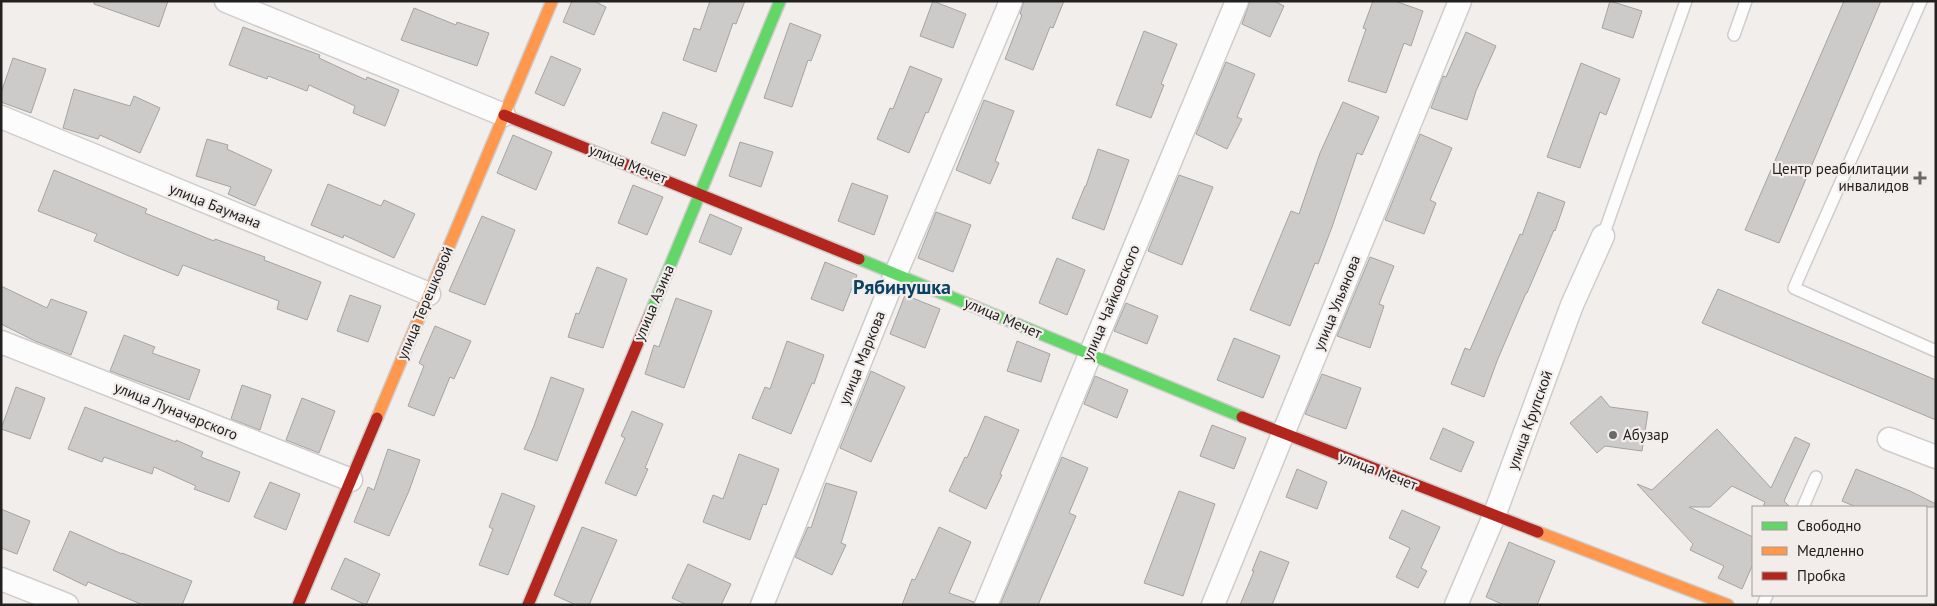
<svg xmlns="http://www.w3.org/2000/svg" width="1937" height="606" font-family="'PT Sans',sans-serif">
	<rect width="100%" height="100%" fill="#f1eeec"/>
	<!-- building -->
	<g fill="#cdcbc9" stroke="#a6a4a3">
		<polygon points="94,1 168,1 159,27 94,4"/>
		<polygon points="572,1 594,1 606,7 594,35 563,22"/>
		<polygon points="710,1 745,1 736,24 733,23 716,72 683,60 694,28 700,30"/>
		<polygon points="933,1 966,14 953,48 920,36"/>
		<polygon points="1024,1 1064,1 1053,28 1050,27 1033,70 1005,59 1022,15 1020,14"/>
		<polygon points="1250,1 1274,1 1284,6 1270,37 1242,24"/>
		<polygon points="1373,1 1395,1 1423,11 1411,46 1404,43 1386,93 1348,81 1366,29 1363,28"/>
		<polygon points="1610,1 1642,11 1633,38 1602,28"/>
		<polygon points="1844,1 1881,1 1779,243 1745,230"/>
		<polygon points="414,8 456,25 457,22 489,33 477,66 401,40"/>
		<polygon points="790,23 821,35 811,61 808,60 792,107 764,98"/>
		<polygon points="243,27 320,55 319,58 366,80 367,77 399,90 385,126 353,113 355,106 309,85 307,91 268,76 267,79 229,65"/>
		<polygon points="1144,31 1177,44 1161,84 1164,85 1151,118 1116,105"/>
		<polygon points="1466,32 1496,46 1476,91 1467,120 1431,108 1443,76 1446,77"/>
		<polygon points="551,56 581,69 564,106 535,93"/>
		<polygon points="13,58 46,69 31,113 1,102 1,93"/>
		<polygon points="1226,62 1255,74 1237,117 1242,119 1227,149 1196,134"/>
		<polygon points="1581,63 1620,79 1606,115 1600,112 1580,168 1547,157"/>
		<polygon points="910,66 942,79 928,113 926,112 909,153 877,139 890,108 893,109"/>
		<polygon points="74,89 130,106 134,96 160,108 140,153 100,135 98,139 63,128"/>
		<polygon points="984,100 1014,111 995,161 999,163 990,184 956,170"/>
		<polygon points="1343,102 1379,117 1362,155 1357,153 1332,227 1318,264 1315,263 1290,326 1250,310 1291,211 1299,214 1320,153"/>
		<polygon points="663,112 697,125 685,156 651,143"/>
		<polygon points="1420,134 1452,148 1430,200 1436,203 1424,234 1385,220"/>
		<polygon points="513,135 552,152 536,190 497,173"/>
		<polygon points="207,139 228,145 227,149 272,170 255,206 228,194 231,187 196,176"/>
		<polygon points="740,142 773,152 761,187 729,176"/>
		<polygon points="1098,149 1129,160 1104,230 1072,218 1085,186 1086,186"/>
		<polygon points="54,170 147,209 145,213 214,241 215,239 265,257 264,260 321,282 307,320 277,309 279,301 183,265 178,276 129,256 94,241 97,234 38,211"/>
		<polygon points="1179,175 1213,187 1182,265 1148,251"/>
		<polygon points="852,183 888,196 874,235 838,221"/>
		<polygon points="328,184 381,206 384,200 415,214 394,258 344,235 343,238 311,225"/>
		<polygon points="633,185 663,197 647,235 618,223"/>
		<polygon points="1538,192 1565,202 1555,231 1554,230 1527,293 1526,293 1497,361 1484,397 1451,384 1465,348 1470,350 1520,234 1522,235"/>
		<polygon points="936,212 971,225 953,272 918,258"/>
		<polygon points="710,214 742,228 731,255 699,242"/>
		<polygon points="482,216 515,230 485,305 449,291"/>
		<polygon points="1370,257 1394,266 1379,304 1384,306 1370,348 1337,336"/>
		<polygon points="1057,258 1085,270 1067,315 1039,303"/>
		<polygon points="825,262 857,275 843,311 811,299"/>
		<polygon points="597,267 627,279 603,348 568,337 576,313 579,314"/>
		<polygon points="1,286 47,308 51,299 87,312 71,355 35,341 1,324"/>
		<polygon points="1718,289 1936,380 1936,420 1702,323"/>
		<polygon points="350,295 381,306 368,342 337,331"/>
		<polygon points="905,295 940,309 925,348 890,334"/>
		<polygon points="676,298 712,311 684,388 645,374 654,345 659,347"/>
		<polygon points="1126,303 1158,316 1147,344 1114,331"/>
		<polygon points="435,326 471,341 454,379 450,377 434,416 408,406 424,366 419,363"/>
		<polygon points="124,335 155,347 152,353 200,370 189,400 110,371"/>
		<polygon points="1234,338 1280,356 1263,398 1217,380"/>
		<polygon points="787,341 824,355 814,384 812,383 791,434 752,418 765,387 770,389"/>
		<polygon points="1017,341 1050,354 1041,382 1007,371"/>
		<polygon points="871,371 905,387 871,462 840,448"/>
		<polygon points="1322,374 1361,388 1346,429 1305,414"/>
		<polygon points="1095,376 1128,390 1117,418 1084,404"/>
		<polygon points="551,377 584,389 557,461 524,449 534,426"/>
		<polygon points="242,385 271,395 260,430 231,419"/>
		<polygon points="16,387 45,398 30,439 1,429"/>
		<polygon points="1601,396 1610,407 1648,412 1642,451 1605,446 1597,453 1570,423"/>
		<polygon points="302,398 335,411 319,453 286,440"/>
		<polygon points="85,407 176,442 176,440 203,452 201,457 240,472 229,502 194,489 196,486 154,467 152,474 104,457 102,462 68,449"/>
		<polygon points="632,411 663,424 645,468 648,469 636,496 605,483 625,438 621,436"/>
		<polygon points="985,416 1019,430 1000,474 1002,475 986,509 949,491 965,457 967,458"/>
		<polygon points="1212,425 1246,438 1234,469 1200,456"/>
		<polygon points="1443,428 1474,442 1461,472 1430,459"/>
		<polygon points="1717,429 1771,488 1795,437 1810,444 1784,501 1790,507 1763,507 1765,502 1732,486 1710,507 1689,507 1753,537 1753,564 1742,589 1718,578 1724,566 1690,550 1693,544 1637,484 1652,490"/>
		<polygon points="388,449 420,460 409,491 389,536 354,522 368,487 374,490"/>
		<polygon points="739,454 779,469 766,505 763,504 750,540 703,522 713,495 723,499"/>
		<polygon points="1062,457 1088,468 1069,513 1076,516 1038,605 1000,605"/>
		<polygon points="1297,469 1327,482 1317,509 1286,497"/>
		<polygon points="1856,469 1910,491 1936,504 1936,507 1856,507 1842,501"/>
		<polygon points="270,482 300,494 286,530 254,517"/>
		<polygon points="826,483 857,492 841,543 846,545 832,575 795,557 808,527 811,528"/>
		<polygon points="1179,491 1215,504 1183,596 1144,583"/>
		<polygon points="502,493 535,506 508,575 479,565 493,529 489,527"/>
		<polygon points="1,509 30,521 17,554 1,548"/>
		<polygon points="1402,510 1440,527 1421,568 1427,571 1418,588 1396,577 1410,548 1389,538"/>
		<polygon points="582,527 617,540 589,605 576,605 554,595"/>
		<polygon points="939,527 971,542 949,593 974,602 973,605 902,605 912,579 915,580"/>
		<polygon points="70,531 122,554 122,553 192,581 182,605 143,605 88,582 86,586 53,570"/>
		<polygon points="1509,542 1555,561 1537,605 1504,605 1486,597"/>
		<polygon points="1260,551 1289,562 1272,605 1240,605 1254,571 1252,571"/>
		<polygon points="345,558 380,574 366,605 331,589"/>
		<polygon points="688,564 731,584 721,605 687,605 672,598"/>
	</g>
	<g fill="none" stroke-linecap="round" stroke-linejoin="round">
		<!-- lane casing -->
		<g stroke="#cfcccb" stroke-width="14">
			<g id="lane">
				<polyline points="1921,1 1794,288 1936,351"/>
				<polyline points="1734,35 1746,1"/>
				<polyline points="1603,236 1686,1"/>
				<polyline points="1803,507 1816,477"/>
				<polyline points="1763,605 1767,595"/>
			</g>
		</g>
		<!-- street casing -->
		<g stroke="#cfcccb" stroke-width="25">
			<g id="street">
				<polyline points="226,1 504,115"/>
				<polyline points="1,117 429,294"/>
				<polyline points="1,342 351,480"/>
				<polyline points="1889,439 1936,457"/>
				<polyline points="1,579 67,605"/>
				<polyline points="762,605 896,273 1011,1"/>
				<polyline points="986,605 1237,1"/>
				<polyline points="1213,605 1460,1"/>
				<polyline points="1456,605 1494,516 1572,305 1603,236"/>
			</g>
		</g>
		<!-- fast casing -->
		<g stroke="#cfcccb" stroke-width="14">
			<g id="fast">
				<polyline points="859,259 1242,417"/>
				<polyline points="650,314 780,1"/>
			</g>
		</g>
		<!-- slow casing -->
		<g stroke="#cfcccb" stroke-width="14">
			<g id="slow">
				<polyline points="377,418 552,1"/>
				<polyline points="1538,532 1728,605"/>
			</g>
		</g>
		<!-- jam casing -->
		<g stroke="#cfcccb" stroke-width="14">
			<g id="jam">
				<polyline points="504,115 859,259"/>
				<polyline points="1242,417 1538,532"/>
				<polyline points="298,605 377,418"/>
				<polyline points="528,605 650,314"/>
			</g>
		</g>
		<!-- lane -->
		<use href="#lane" stroke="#fdfcfc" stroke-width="11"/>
		<!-- street -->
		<use href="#street" stroke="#fdfcfc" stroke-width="22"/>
		<!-- fast -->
		<use href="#fast" stroke="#63d668" stroke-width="11"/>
		<!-- slow -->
		<use href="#slow" stroke="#ff974d" stroke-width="11"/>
		<!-- jam -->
		<use href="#jam" stroke="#b3261e" stroke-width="11"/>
	</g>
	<!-- markers -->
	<g fill="#6b6967" stroke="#f2edeb" stroke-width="2">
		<path d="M1917.5 170.5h5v5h5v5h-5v5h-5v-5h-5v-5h5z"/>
		<circle cx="1613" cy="435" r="5"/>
	</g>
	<g text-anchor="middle" stroke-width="4.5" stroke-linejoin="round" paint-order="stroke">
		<!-- street labels -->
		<g font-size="15" fill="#232120" stroke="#f2edeb">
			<text transform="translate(628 164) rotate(22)" y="5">улица Мечет</text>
			<text transform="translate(215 206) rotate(22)" y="5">улица Баумана</text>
			<text transform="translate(425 303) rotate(-67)" y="5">улица Терешковой</text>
			<text transform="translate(654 303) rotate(-67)" y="5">улица Азина</text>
			<text transform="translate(1111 303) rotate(-67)" y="5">улица Чайковского</text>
			<text transform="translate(1337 303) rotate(-68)" y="5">улица Ульянова</text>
			<text transform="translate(1003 318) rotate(23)" y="5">улица Мечет</text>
			<text transform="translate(862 358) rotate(-68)" y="5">улица Маркова</text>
			<text transform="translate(176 411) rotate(22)" y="5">улица Луначарского</text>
			<text transform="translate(1530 420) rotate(-70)" y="5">улица Крупской</text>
			<text transform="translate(1378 471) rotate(21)" y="5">улица Мечет</text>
		</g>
		<!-- poi labels -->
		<g font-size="15" fill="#232120" stroke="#f2edeb" text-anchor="end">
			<text x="1909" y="174">Центр реабилитации<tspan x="1909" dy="17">инвалидов</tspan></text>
			<text x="1623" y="440" text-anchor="start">Абузар</text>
		</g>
		<!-- district labels -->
		<g font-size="20" font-weight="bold" fill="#094264" stroke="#f2edeb">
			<text x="902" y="294">Рябинушка</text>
		</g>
	</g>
	<!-- border -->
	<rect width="1937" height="606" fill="none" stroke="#232120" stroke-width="5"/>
	<!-- legend -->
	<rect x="1752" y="506" width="175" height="90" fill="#f2edeb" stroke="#9f9b9a"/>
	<rect x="1762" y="522" width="25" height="8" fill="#63d668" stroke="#9f9b9a"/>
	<text x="1797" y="531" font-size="15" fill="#232120">Свободно</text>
	<rect x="1762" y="547" width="25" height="8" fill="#ff974d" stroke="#9f9b9a"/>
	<text x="1797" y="556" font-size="15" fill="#232120">Медленно</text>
	<rect x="1762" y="572" width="25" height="8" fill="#b3261e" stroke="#9f9b9a"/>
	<text x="1797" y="581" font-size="15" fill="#232120">Пробка</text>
</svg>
